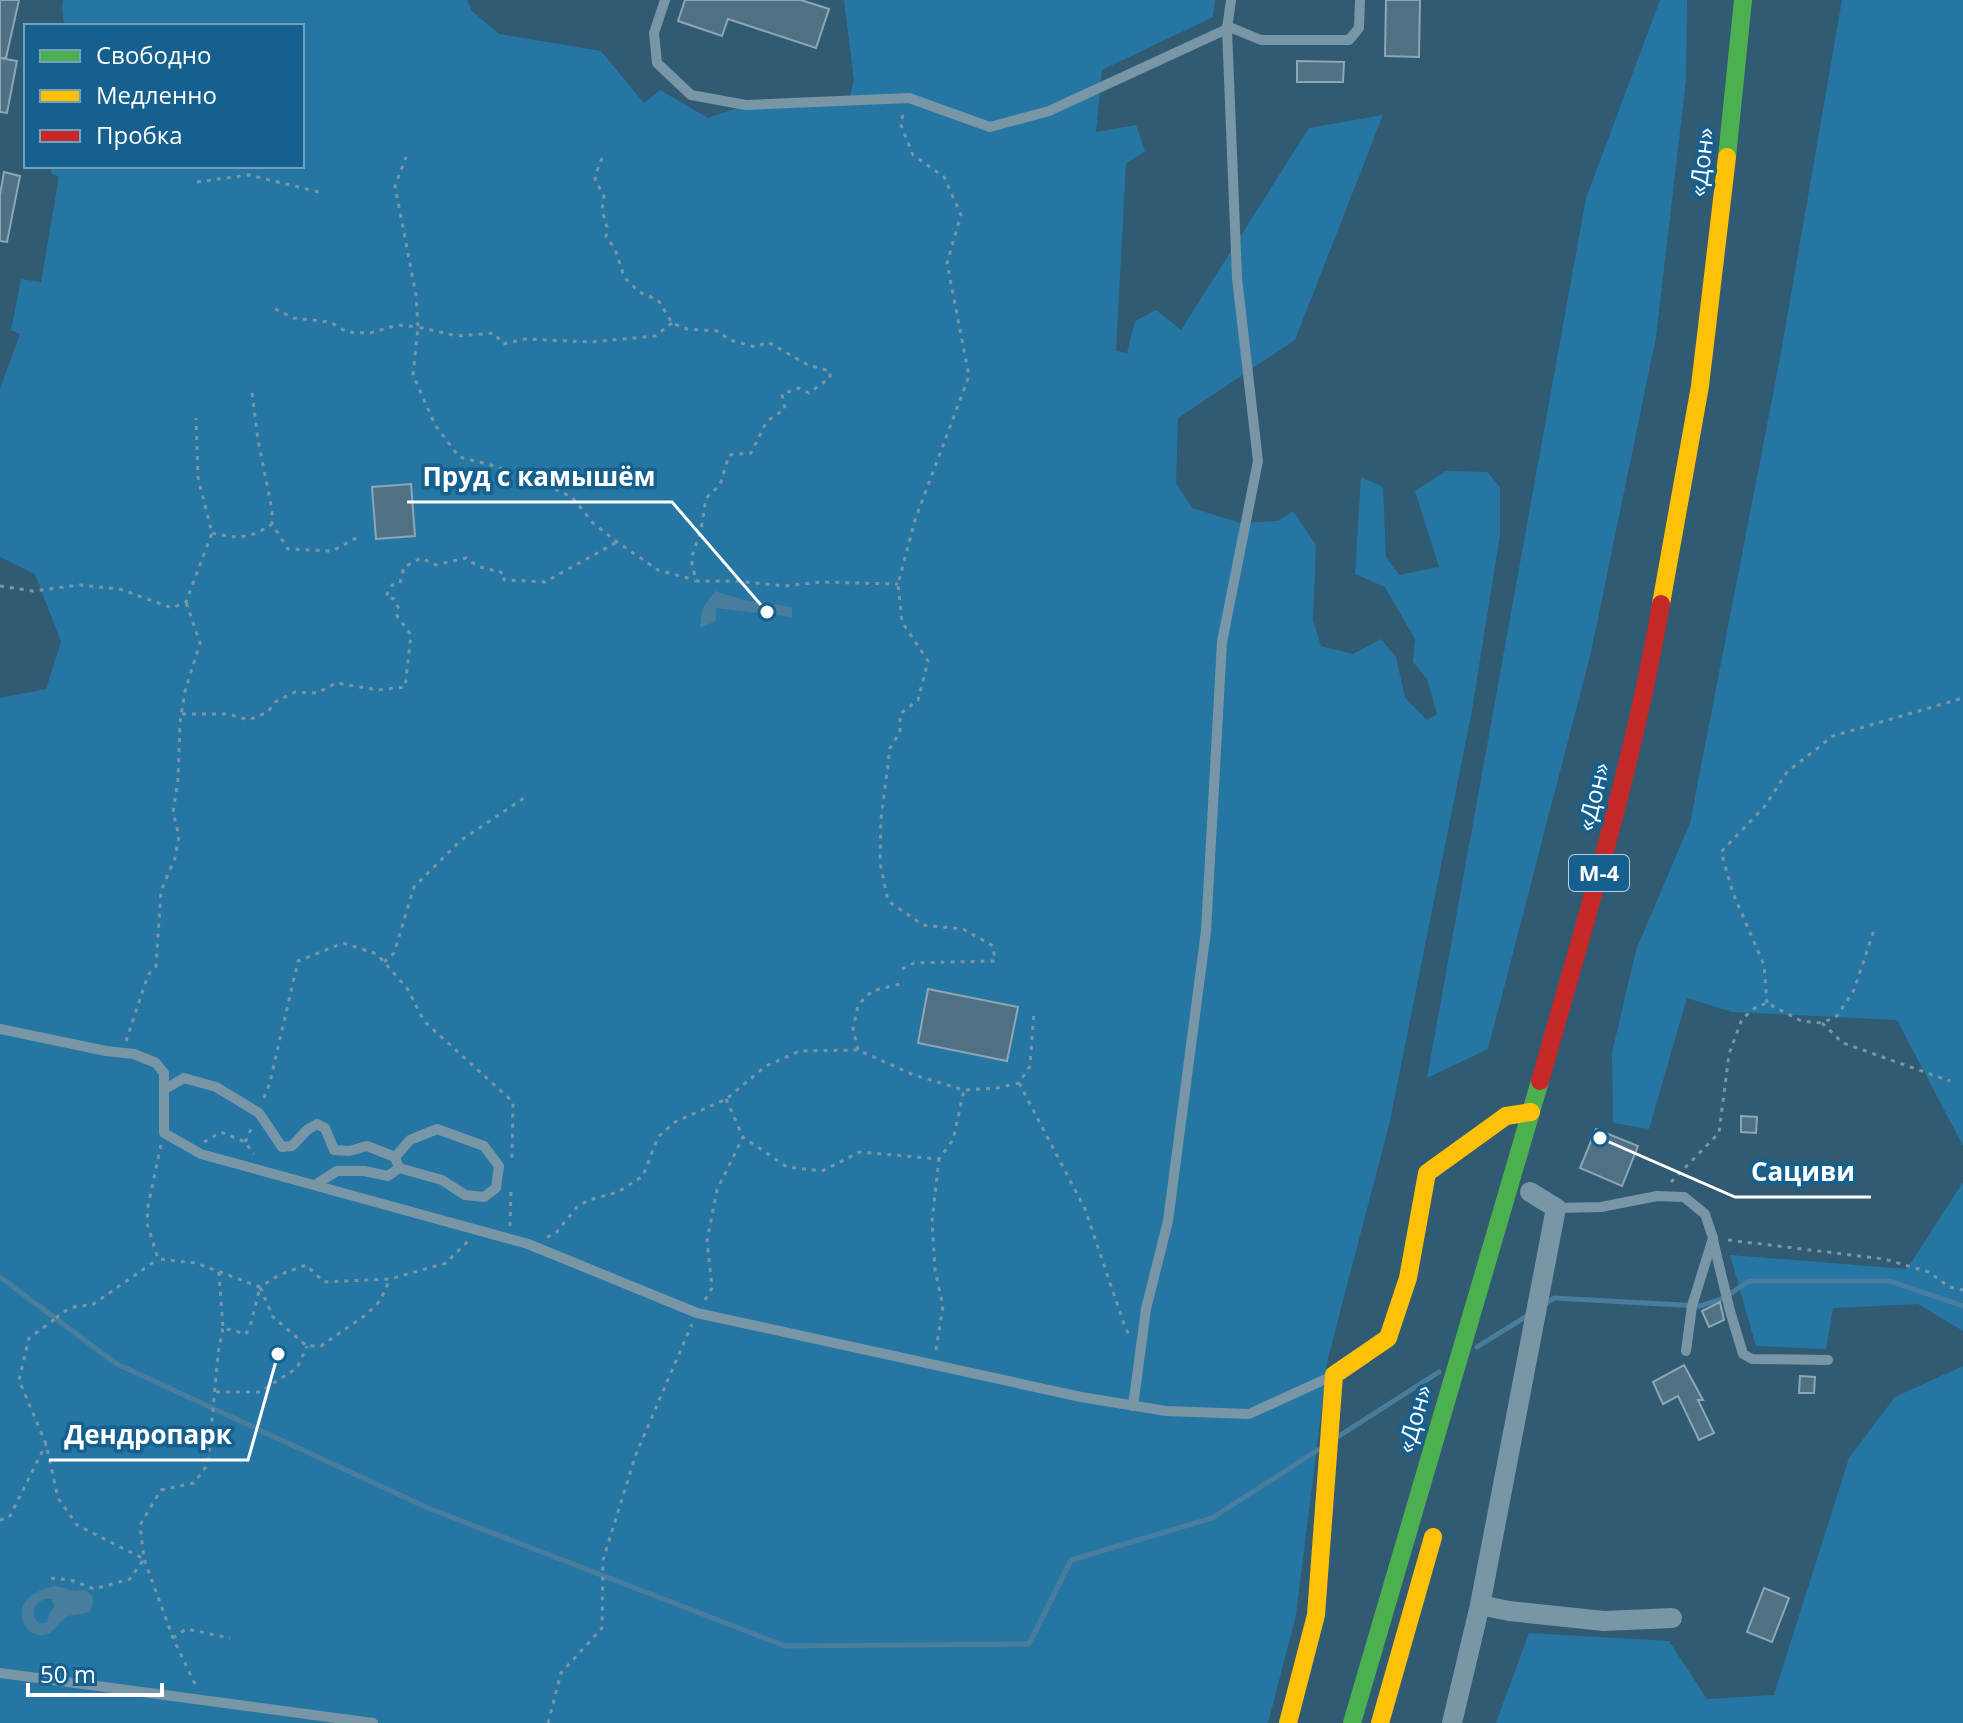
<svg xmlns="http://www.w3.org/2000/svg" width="1963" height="1723" font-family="'Open Sans',sans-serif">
	<rect width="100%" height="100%" fill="#315a73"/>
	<!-- green -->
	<g fill="#2676a4">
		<polygon points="63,0 467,0 472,11 499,34 601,51 644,103 660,90 708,118 746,105 849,100 854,80 844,0 1215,0 1213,17 1102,70 1096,132 1136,125 1145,151 1126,164 1116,351 1127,353 1135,321 1156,310 1181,330 1309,128 1383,115 1295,340 1178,418 1176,483 1192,508 1241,523 1278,521 1293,511 1316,545 1313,620 1321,646 1353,654 1381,639 1396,657 1405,698 1427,720 1437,714 1427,679 1413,662 1415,639 1385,587 1355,574 1361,477 1383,487 1386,557 1399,575 1439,567 1415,491 1446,471 1487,472 1500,487 1500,535 1472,710 1389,1125 1328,1358 1296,1615 1268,1723 0,1723 0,698 46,689 61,642 35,574 0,557 0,389 20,334 11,330 21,279 41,282 59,177 51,173 52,166 302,166 302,26 64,26 62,6"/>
		<polygon points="1660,0 1687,0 1686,80 1656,337 1591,652 1488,1049 1427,1078 1586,198"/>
		<polygon points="1842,0 1963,0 1963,1146 1897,1020 1732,1012 1687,998 1649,1129 1613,1123 1612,1053 1636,950 1690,823 1780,358"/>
		<polygon points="1963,1182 1963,1331 1918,1304 1833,1308 1826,1349 1756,1346 1730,1255 1907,1269"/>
		<polygon points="1963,1366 1963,1723 1496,1723 1529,1633 1669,1641 1707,1699 1774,1695 1849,1458 1895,1397"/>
	</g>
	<!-- water -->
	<g fill="#497d9e" fill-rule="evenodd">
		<polygon points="715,591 744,600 792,607 792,617 716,608 716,621 700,628 702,609"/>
		<path d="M 54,1586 C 62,1587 68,1590 75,1591 C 78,1591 80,1590 82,1590 C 96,1592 95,1604 89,1612 C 82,1615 71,1613 65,1618 C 56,1625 53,1636 40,1635 C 27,1634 18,1618 23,1606 C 28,1594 42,1589 54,1586 ZM 46,1599 L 51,1599 L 55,1606 L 50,1612 L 47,1622 L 39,1624 C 30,1614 33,1602 46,1599 Z"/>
	</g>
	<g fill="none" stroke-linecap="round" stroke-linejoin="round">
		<!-- stream -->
		<g stroke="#497d9e" stroke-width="5">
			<polyline points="0,1277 115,1363 428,1508 785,1646 1029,1644 1071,1560 1212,1518 1318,1450"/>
			<polyline points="1545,1304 1554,1298 1700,1306 1724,1298 1749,1281 1890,1281 1963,1306"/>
			<polyline points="1477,1347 1530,1314"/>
			<polyline points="1339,1436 1439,1372"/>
		</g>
	</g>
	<!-- building -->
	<g fill="#507184" stroke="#8da6b5" stroke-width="2">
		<polygon points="0,0 19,0 6,58 0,58"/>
		<polygon points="685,0 801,0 829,9 816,48 728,19 722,36 678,21"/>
		<polygon points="1386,0 1420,0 1419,57 1385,56"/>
		<polygon points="0,58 17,61 7,113 0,112"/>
		<polygon points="1297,61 1344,62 1343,82 1297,82"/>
		<polygon points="4,172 20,176 7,242 0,241 0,195"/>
		<polygon points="411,484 415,536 376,539 372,487"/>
		<polygon points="928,989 1018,1007 1007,1061 918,1043"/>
		<polygon points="1741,1116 1757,1117 1756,1133 1741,1132"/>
		<polygon points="1596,1129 1638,1146 1622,1186 1580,1168"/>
		<polygon points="1720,1302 1724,1320 1709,1327 1702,1311"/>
		<polygon points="1684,1365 1703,1400 1698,1400 1714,1433 1699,1440 1678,1396 1663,1404 1653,1382"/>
		<polygon points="1800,1376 1815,1377 1814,1393 1799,1393"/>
		<polygon points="1764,1588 1789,1598 1772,1642 1747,1632"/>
	</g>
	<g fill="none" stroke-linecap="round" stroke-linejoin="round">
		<!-- path -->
		<g stroke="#7896a6" stroke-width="3" stroke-dasharray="4 6" stroke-linecap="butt">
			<polyline points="602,158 597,171 595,180 604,196 602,210 607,227 606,237 615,249 624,277 639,292 658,300 672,323 687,329 717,331 730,340 755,347 768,342 808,365 830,371 830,378 809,393 799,388 782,394 785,409 767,421 751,453 729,455 720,485 706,498 701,530 691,559 696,581 737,581 785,586 821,582 898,584"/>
			<polyline points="197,182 249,175 323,193"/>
			<polyline points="275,309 294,318 330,322 347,332 370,333 398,325 418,327 416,295 395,186 406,157"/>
			<polyline points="672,323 655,336 592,342 525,339 503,344 494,333 457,336 418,327 413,375 435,425 459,457 491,465 546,485 572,497 593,523 617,542 658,570 695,580"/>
			<polyline points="252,393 258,440 272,510 272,524 288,549 332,551 360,536"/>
			<path d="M 212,533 C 238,539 250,539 272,524"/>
			<polyline points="0,586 33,591 80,585 120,589 172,608 186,602 212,533 198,478 196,418"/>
			<polyline points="182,714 228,714 249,720 268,712 275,702 295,692 317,693 336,683 378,690 405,687 411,635 397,616 399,609 394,599 386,596 392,585 400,583 404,567 421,558 436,565 466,558 479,567 487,568 496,572 499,571 505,575 504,580 545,582 617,542"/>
			<polyline points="384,962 394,953 414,887 460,841 524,798"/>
			<polyline points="902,969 914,963 995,961 993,946 963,929 923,925 888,901 880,862 881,819 890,748 900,732 900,714 918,700 928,661 902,622 898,584 915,520 969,376 947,263 961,215 944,177 913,155 900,123 904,113"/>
			<polyline points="1767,1003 1764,965 1733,893 1721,852 1765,806 1787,772 1833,736 1963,698"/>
			<polyline points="1822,1023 1843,1043 1950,1081"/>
			<polyline points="126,1041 148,975 156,966 161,891 175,858 179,836 173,812 178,780 180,722 185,691 200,643 186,602"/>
			<polyline points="858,1050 853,1029 858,1005 872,991 904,983"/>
			<polyline points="1019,1083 1085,1209 1125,1327 1129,1335"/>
			<polyline points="264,1098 270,1082 298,961 343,943 377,954 407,988 424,1021 513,1102 512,1158"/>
			<polyline points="726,1099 743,1137 787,1167 822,1171 860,1152 939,1159 953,1140 964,1090"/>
			<polyline points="204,1142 221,1132 245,1142 254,1154"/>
			<polyline points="245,1142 252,1127"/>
			<polyline points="161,1145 148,1206 147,1223 158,1259 196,1263 260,1287 279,1275 306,1265 324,1282 390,1279 446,1263 469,1240"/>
			<polyline points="1671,1182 1719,1133 1729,1054 1742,1019 1756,1007 1767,1003 1801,1021 1822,1023 1837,1016 1854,990 1874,930"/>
			<polyline points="510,1226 511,1190"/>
			<polyline points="547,1237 555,1234 577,1207 589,1200 618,1192 643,1176 658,1137 675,1122 726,1099 766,1066 800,1051 858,1050 914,1075 964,1090 997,1088 1019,1083 1030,1066 1034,1011"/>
			<polyline points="1728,1240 1884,1259 1929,1272 1949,1287 1963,1290"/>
			<polyline points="219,1272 223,1328 246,1334 251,1323 260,1287 273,1317 307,1346 321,1346 367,1314 380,1301 390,1279"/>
			<polyline points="705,1300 712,1288 707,1241 717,1190 743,1137"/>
			<polyline points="56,1318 63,1312 77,1306 92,1305 158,1259"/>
			<polyline points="936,1350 943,1306 935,1270 932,1221 939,1159"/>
			<polyline points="216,1392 260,1392 297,1368 307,1346"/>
			<polyline points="0,1520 9,1518 46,1444"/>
			<polyline points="51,1578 71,1580 94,1589 130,1579 144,1559 77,1525 58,1498 46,1444 19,1380 29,1338 55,1319"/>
			<polyline points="173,1638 186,1629 230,1638"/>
			<polyline points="195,1684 173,1638 144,1559 140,1525 161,1490 194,1483 208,1464 218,1354 223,1328"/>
			<polyline points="548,1723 561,1673 602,1628 603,1560 636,1454 692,1324"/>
		</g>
		<!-- lane -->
		<g stroke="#7896a6" stroke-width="10">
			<polyline points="665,0 654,33 657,63 691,95 746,105 909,98 990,127 1049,111 1227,29"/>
			<polyline points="1227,26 1261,40 1349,40 1359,28 1360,0"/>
			<polyline points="0,1029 106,1051 134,1054 156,1063 164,1073 164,1133 201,1154 528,1244 697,1313 1081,1397 1166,1411 1249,1414 1328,1378"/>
			<polyline points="165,1089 184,1078 216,1087 259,1113 282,1147 292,1146 307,1130 317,1124 325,1128 334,1150 349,1151 367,1146 395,1157 399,1168 388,1176 364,1171 337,1171 315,1185"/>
			<polyline points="395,1157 410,1140 437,1129 484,1146 499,1166 496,1188 484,1197 465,1195 442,1180 399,1168"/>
			<polyline points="1556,1208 1601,1207 1657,1196 1684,1197 1705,1214 1713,1238 1692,1306 1686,1351"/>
			<polyline points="1713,1240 1730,1311 1743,1354 1752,1359 1828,1360"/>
			<polyline points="1133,1406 1146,1309 1168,1221 1206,931 1222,642 1258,461 1237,278 1227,29 1231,0"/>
			<polyline points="0,1673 373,1723"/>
		</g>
		<!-- street -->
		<g stroke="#7896a6" stroke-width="20">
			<polyline points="1480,1605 1509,1611 1604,1621 1672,1618"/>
			<polyline points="1452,1723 1480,1605 1556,1208 1530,1192"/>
		</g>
		<!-- fast -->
		<g stroke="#4caf50" stroke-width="18">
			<polyline points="1727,157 1743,0"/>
			<polyline points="1352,1723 1540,1081"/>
		</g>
		<!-- slow -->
		<g stroke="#ffc107" stroke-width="18">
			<polyline points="1661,604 1700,386 1727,157"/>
			<polyline points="1288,1723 1316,1615 1334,1375 1388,1338 1408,1278 1427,1173 1506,1116 1531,1112"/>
			<polyline points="1380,1723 1433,1537"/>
		</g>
		<!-- jam -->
		<path stroke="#c62828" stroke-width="18" d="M 1540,1081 C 1585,923 1633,766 1661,604"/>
	</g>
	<g text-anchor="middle" stroke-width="7" stroke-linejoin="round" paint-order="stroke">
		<!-- shield labels -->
		<rect fill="#15608f" stroke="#b9cfdd" stroke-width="2" x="1569" y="855" width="60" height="36" rx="6"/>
		<g font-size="22" font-weight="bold" fill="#fff">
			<text x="1599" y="881">М-4</text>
		</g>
		<!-- street labels -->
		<g font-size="24" fill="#fff" stroke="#15608f">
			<text transform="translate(1702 162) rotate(-83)" y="8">«Дон»</text>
			<text transform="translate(1594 797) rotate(-76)" y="8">«Дон»</text>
			<text transform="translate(1415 1419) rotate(-74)" y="8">«Дон»</text>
		</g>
	</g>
	<!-- callouts -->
	<path fill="none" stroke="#fff" stroke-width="3" d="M767 612L672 502H407M1600 1138L1735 1197H1871M278 1354L248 1460H49"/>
	<g fill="#fff" stroke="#15608f" stroke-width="3">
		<circle cx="767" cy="612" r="8"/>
		<circle cx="1600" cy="1138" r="8"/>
		<circle cx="278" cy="1354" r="8"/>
	</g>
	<g font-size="26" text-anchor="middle" font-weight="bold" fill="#fff" stroke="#15608f" stroke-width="7" stroke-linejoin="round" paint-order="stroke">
		<text x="539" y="486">Пруд с камышём</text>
		<text x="1803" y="1181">Сациви</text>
		<text x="148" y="1444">Дендропарк</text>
	</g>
	<!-- legend -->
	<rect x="24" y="24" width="280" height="144" fill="#15608f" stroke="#73a0bc" stroke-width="2"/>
	<rect x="40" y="50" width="40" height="12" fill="#4caf50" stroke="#73a0bc" stroke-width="2"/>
	<text x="96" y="64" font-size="24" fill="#ffffff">Свободно</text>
	<rect x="40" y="90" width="40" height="12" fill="#ffc107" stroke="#73a0bc" stroke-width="2"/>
	<text x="96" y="104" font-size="24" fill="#ffffff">Медленно</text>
	<rect x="40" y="130" width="40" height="12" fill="#c62828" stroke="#73a0bc" stroke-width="2"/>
	<text x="96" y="144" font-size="24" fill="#ffffff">Пробка</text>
	<!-- scale -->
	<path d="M28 1683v12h134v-12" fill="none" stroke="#ffffff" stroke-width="4"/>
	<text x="40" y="1683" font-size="24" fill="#ffffff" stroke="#15608f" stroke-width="6" paint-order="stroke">50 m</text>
</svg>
